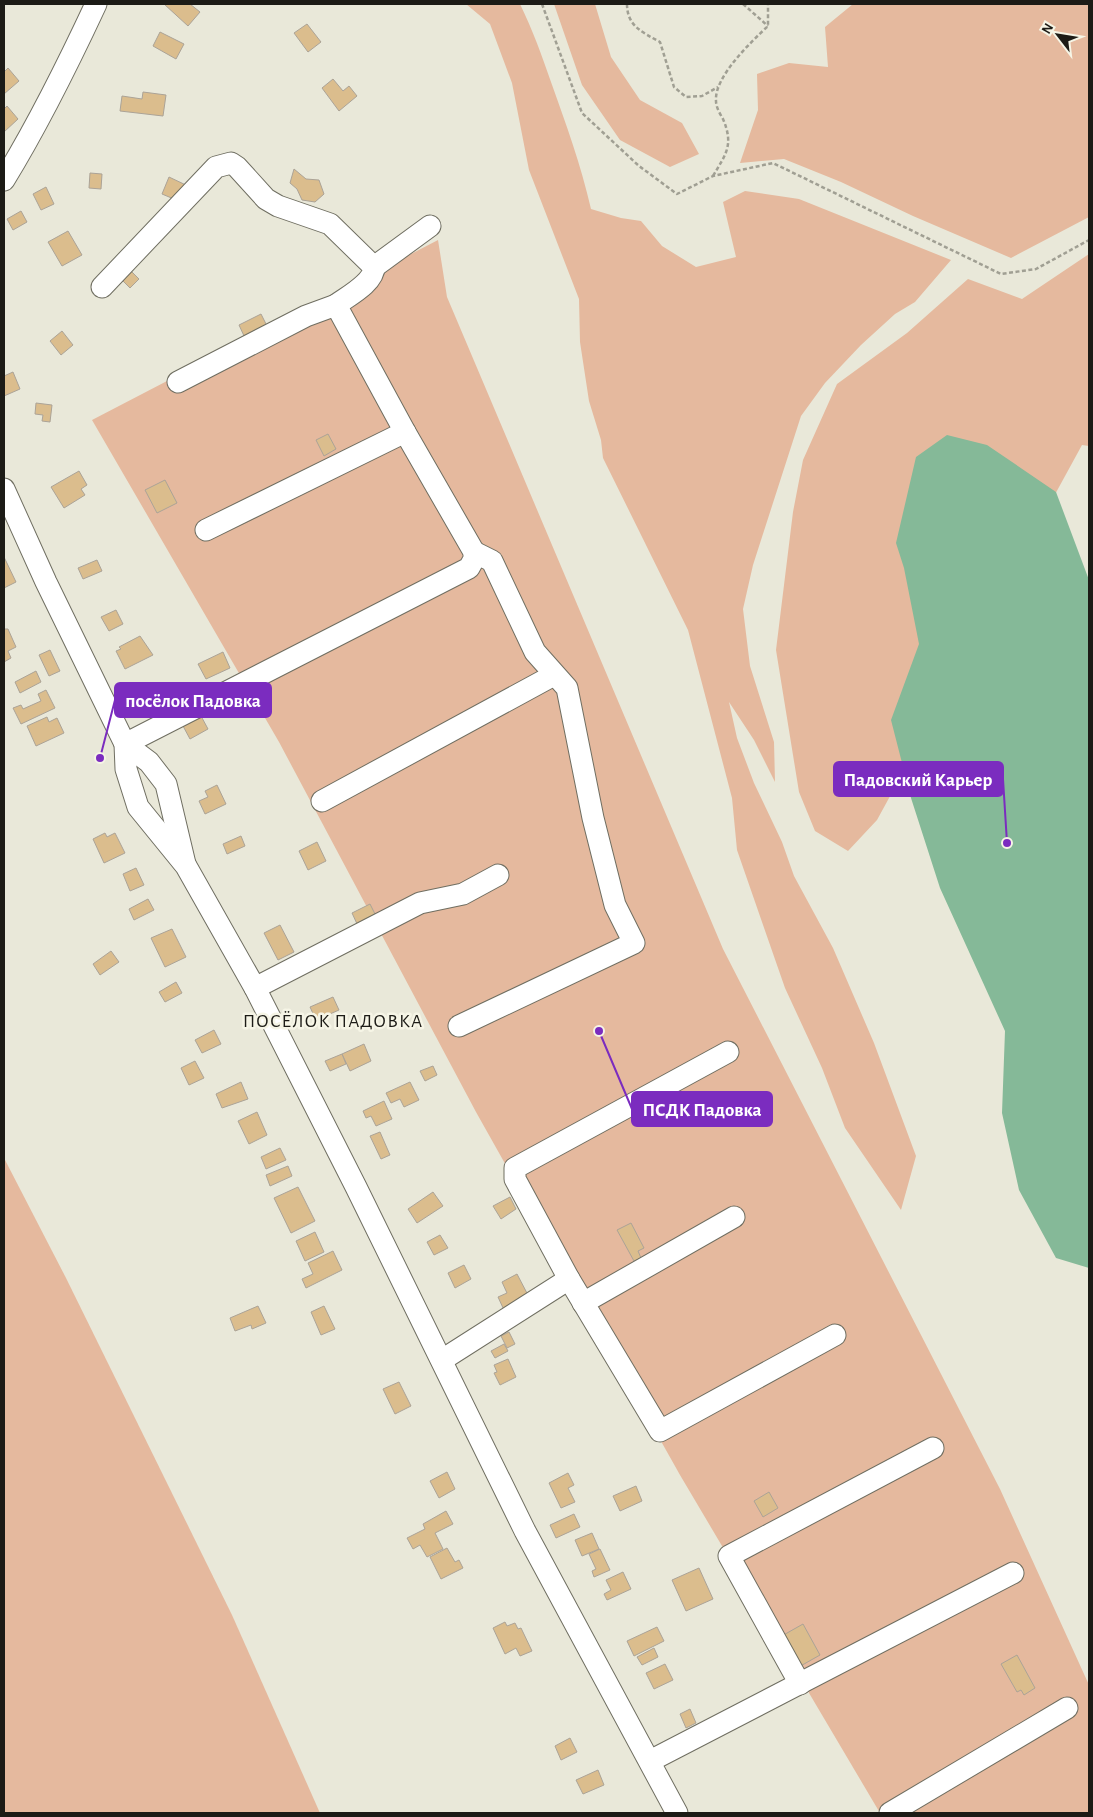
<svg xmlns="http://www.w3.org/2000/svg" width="1093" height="1817" font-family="'Alegreya Sans',sans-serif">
	<rect width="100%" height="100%" fill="#e9e8d9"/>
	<!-- green -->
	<g fill="#e5b99e">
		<path d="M 466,4 L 520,4 C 533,31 541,53 551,82 C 566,124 581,165 591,209 L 621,218 L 641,221 L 662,246 L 696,267 L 736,257 L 723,202 L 745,191 L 799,199 L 951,260 L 915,302 L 895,314 L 861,345 L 825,383 L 801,416 L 753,565 L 743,609 L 750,666 L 774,742 L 775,782 L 754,740 L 729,702 L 737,738 L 754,783 L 782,842 L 794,876 L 833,948 L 874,1043 L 916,1156 L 901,1210 L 845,1128 L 822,1068 L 785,988 L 737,850 L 732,798 L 688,630 L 603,458 L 601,440 L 589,401 L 580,342 L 579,299 L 529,170 L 512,83 L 490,24 Z"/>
		<polygon points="554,4 595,4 611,57 640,100 682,123 699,154 670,167 620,140 582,85"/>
		<polygon points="853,4 1089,4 1089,217 1011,258 913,216 841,182 784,159 740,163 758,110 757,74 789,63 828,67 825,27"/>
		<polygon points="438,240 447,297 723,949 1000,1489 1089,1685 1089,1813 880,1813 680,1475 476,1112 279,742 92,420"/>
		<polygon points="1089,254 1089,446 1082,445 877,820 848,851 815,831 799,792 776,650 793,512 803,460 837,384 907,333 968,279 1022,299"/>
		<polygon points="4,1158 66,1278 232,1615 320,1813 4,1813"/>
	</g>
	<!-- water -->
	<polygon fill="#85b998" points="947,435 987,445 1056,492 1089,580 1089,1268 1056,1258 1019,1190 1002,1113 1005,1031 940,888 911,798 891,720 919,644 904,568 896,543 916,457"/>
	<!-- building -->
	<g fill="#dbbd8d" stroke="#aba397">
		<polygon points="164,4 190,4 200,12 188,26"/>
		<polygon points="307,24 321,42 308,52 294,33"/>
		<polygon points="160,32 184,44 176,59 153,46"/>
		<polygon points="8,68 19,81 4,94 4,72"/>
		<polygon points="333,79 343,91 349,86 357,96 339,111 322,88"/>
		<polygon points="143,92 166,95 163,116 120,111 122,96 142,99"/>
		<polygon points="7,106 18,119 4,132 4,109"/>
		<polygon points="294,169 306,179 319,180 324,194 315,202 302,200 297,189 290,183"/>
		<polygon points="90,173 102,174 101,189 89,188"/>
		<polygon points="169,177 188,186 181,202 162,194"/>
		<polygon points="46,187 54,204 41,210 33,194"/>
		<polygon points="21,211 27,222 13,230 7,219"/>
		<polygon points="68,231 82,255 62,266 48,242"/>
		<polygon points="131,271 139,279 130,288 122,280"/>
		<polygon points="261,314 267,326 245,338 239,325"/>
		<polygon points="62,331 73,345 61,355 50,341"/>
		<polygon points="13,372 20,389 4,396 4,376"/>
		<polygon points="36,403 52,405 50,422 42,421 43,415 35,414"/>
		<polygon points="328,434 336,449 324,456 316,440"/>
		<polygon points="79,471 87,485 81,489 85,495 64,508 51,487"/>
		<polygon points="165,480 177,503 157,513 145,490"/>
		<polygon points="4,557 16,582 4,588"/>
		<polygon points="97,560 102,571 83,579 78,568"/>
		<polygon points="116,610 123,624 109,631 101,617"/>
		<polygon points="4,629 8,629 16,647 8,651 11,658 4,662"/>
		<polygon points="140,636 153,655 125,669 116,651 121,649 119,647"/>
		<polygon points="50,650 60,671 49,676 39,655"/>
		<polygon points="223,652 230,668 206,679 198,664"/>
		<polygon points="36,671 41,682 20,693 15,682"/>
		<polygon points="46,690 55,708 21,724 13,708 21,705 23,709 41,701 38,694"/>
		<polygon points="201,716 208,729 190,739 183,726"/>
		<polygon points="47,717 49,722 57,718 64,733 36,746 27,726"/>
		<polygon points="217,785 226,804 205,814 199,801 208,797 205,791"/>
		<polygon points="105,833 107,837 115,833 125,853 104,863 93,839"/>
		<polygon points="241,836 245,846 227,854 223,844"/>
		<polygon points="317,842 326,861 308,870 299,851"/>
		<polygon points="136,868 144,885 130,891 123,874"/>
		<polygon points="148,899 154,910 134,920 129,909"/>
		<polygon points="370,904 376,916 358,926 352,913"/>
		<polygon points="280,925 294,952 278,960 264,933"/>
		<polygon points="172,929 186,957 165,967 151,938"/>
		<polygon points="111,951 119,962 100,975 93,964"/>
		<polygon points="176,982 182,993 165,1002 159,992"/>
		<polygon points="333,997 339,1010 316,1020 310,1007"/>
		<polygon points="214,1030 221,1044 202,1053 195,1040"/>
		<polygon points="364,1044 371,1061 350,1071 342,1054"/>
		<polygon points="342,1054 346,1064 330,1071 325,1061"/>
		<polygon points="195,1061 204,1078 189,1085 181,1068"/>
		<polygon points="433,1066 437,1075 425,1081 420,1071"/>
		<polygon points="241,1082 248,1099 222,1108 216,1094"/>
		<polygon points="410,1082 419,1100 404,1107 400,1099 391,1103 386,1093"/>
		<polygon points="384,1101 392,1119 376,1126 371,1116 366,1118 363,1111"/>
		<polygon points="257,1112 267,1135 249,1144 238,1121"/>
		<polygon points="380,1132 390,1155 381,1159 370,1136"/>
		<polygon points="280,1148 286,1160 266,1169 261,1157"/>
		<polygon points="288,1166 292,1176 270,1186 266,1175"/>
		<polygon points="298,1187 315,1221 291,1233 274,1198"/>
		<polygon points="433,1192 443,1206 417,1223 408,1209"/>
		<polygon points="510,1197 516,1209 501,1219 493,1206"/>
		<polygon points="631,1223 644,1248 638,1251 641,1258 634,1261 617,1230"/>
		<polygon points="315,1232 324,1252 305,1261 296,1241"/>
		<polygon points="440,1235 448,1248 434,1255 427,1242"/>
		<polygon points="333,1251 342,1270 306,1288 302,1279 313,1274 308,1263"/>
		<polygon points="464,1265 471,1279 455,1288 448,1273"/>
		<polygon points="517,1274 529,1297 504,1310 498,1297 507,1293 502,1282"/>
		<polygon points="258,1306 266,1323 252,1329 251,1325 235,1331 230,1318"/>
		<polygon points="324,1306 335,1329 321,1335 311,1312"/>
		<polygon points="509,1332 515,1344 507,1348 501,1336"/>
		<polygon points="504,1344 508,1351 495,1358 491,1351"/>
		<polygon points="508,1359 516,1377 500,1385 494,1373 497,1372 494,1365"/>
		<polygon points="399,1382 411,1406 395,1414 383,1389"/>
		<polygon points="447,1472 455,1489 439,1498 430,1481"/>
		<polygon points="568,1473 574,1485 568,1488 575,1502 561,1508 549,1483"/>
		<polygon points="636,1486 642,1501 620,1511 613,1496"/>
		<polygon points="769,1492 778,1508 763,1517 754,1501"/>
		<polygon points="446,1511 453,1524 435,1533 443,1549 427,1557 420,1545 413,1549 407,1538 425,1529 423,1524"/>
		<polygon points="574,1514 580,1527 556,1538 550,1525"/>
		<polygon points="592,1533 599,1549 582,1556 575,1540"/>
		<polygon points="447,1548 455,1562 459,1560 463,1568 441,1579 430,1557"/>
		<polygon points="600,1549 610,1570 594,1577 592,1571 596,1569 589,1554"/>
		<polygon points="699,1568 713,1599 686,1611 672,1580"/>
		<polygon points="623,1572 631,1589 607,1600 604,1594 611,1590 606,1580"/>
		<polygon points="505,1622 507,1626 515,1623 518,1629 521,1628 532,1651 520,1656 516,1648 505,1654 493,1628"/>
		<polygon points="803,1624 820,1655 797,1668 780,1637"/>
		<polygon points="657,1627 664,1641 634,1656 627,1641"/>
		<polygon points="654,1648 658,1657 642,1665 637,1657"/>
		<polygon points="1017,1655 1035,1688 1024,1695 1021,1690 1017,1692 1001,1664"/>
		<polygon points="665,1664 673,1680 654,1689 646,1673"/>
		<polygon points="690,1709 696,1723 686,1728 680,1714"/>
		<polygon points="570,1738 577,1752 561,1760 555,1746"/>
		<polygon points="598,1770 604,1785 583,1794 576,1780"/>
	</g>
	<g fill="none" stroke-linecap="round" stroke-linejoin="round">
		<!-- minor casing -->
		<g stroke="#6f6e61" stroke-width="23">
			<g id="minor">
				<path d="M 4,180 C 39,123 68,64 96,4"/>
				<polyline points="374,267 430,226"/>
				<path d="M 102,287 L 216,167 L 231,163 L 237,167 L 266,199 L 278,206 L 330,224 L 374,267 C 374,283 348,296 336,305"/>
				<polyline points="4,489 46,582 125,744 126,769 138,807 186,866 255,988 356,1187 525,1531 677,1813"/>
				<polyline points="206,530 405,432"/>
				<polyline points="125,744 469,568 474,559 474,552 405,432 336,305 306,316 178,382"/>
				<polyline points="125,744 149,762 166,784 185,864"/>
				<polyline points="322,801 554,675"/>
				<polyline points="255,988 420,903 463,894 498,875"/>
				<polyline points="459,1026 634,943 615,905 593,818 567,688 535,652 492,561 474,552"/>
				<polyline points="569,1279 660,1431 835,1335"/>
				<polyline points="583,1303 734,1217"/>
				<polyline points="442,1360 569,1279 515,1179 515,1168 728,1052"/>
				<polyline points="800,1684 729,1556 933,1448"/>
				<polyline points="650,1761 1013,1573"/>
				<polyline points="890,1813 1067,1708"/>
			</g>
		</g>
		<!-- path -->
		<g stroke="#a09f93" stroke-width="2.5" stroke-dasharray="4 2.5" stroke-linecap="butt">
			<polyline points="542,4 582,113 639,166 677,194 713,176 773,163 1001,274 1036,269 1089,240"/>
			<path d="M 627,4 C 627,26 642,32 660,42 L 674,87 L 686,97 L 702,96 L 718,87"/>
			<polyline points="743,4 768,26"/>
			<path d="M 713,176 C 726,154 734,145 723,119 C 720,114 716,107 716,101 C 714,77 751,42 768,26 L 768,4"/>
		</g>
		<!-- minor -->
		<use href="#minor" stroke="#fff" stroke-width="21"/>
	</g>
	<g text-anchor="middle" stroke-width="5" stroke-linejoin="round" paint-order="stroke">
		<!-- neighbourhood labels -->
		<g font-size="19" letter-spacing="1" fill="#1c1b16" stroke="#f6f5e6">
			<text x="333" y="1027">ПОСЁЛОК ПАДОВКА</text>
		</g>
	</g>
	<!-- callouts -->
	<path fill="none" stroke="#7b2cbf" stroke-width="2" d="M100 758L115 700M1007 843L1003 779M599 1031L632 1109"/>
	<g fill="#7b2cbf" stroke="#f6f5e6" stroke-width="2">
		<circle cx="100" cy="758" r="5"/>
		<circle cx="1007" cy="843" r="5"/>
		<circle cx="599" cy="1031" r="5"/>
	</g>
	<g fill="#7b2cbf" stroke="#7b2cbf" stroke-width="2">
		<rect x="115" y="683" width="156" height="34" rx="5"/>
		<rect x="834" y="762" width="169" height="34" rx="5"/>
		<rect x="632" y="1092" width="140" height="34" rx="5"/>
	</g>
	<g font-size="19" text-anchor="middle" font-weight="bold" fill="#fff">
		<text x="193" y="707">посёлок Падовка</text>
		<text x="918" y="786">Падовский Карьер</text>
		<text x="702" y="1116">ПСДК Падовка</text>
	</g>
	<!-- border -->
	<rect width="1093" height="1817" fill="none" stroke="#1c1b16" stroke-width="10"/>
	<!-- north arrow -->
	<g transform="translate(1058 35) rotate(301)" stroke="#f6f5e6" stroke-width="4" paint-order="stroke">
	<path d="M0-4L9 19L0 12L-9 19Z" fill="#1c1b16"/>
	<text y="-8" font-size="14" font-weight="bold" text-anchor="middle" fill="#1c1b16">N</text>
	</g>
</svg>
